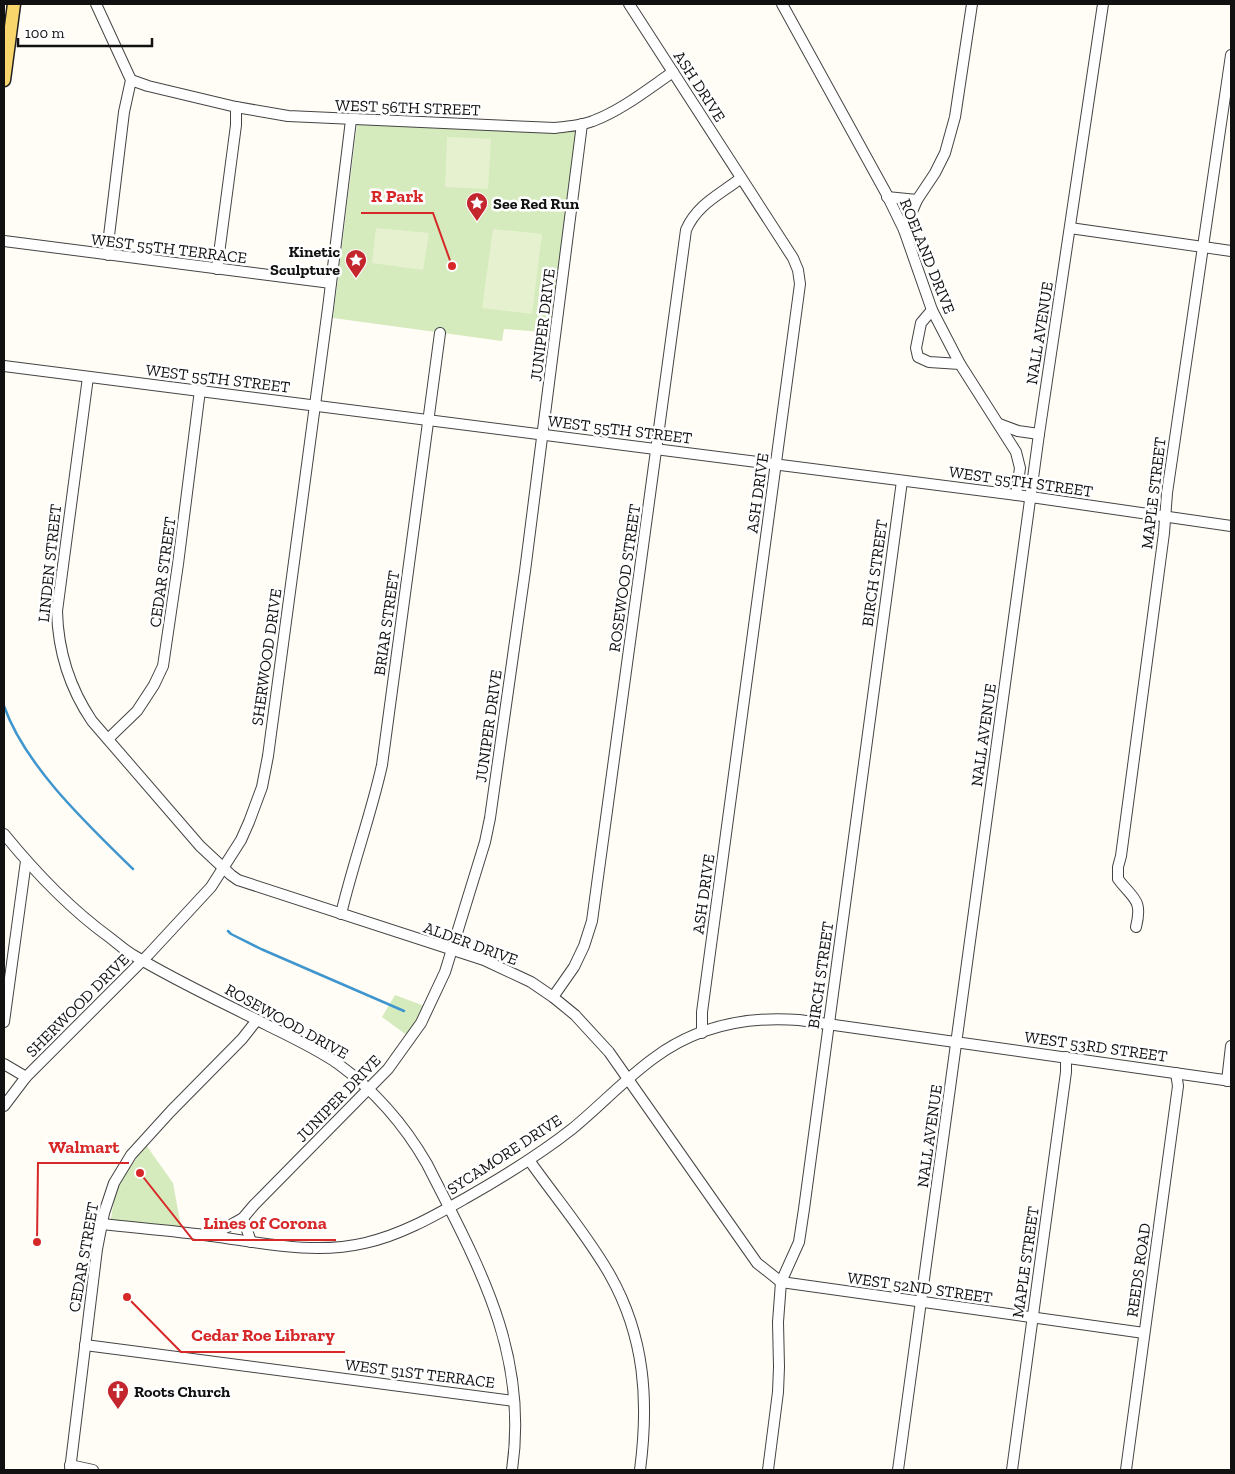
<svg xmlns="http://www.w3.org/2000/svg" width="1235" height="1474" font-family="'Zilla Slab',serif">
	<rect width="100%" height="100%" fill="#fffdf5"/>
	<!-- green -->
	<g fill="#d5ebbd">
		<polygon points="582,124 556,333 504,329 502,341 333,318 357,125 555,128"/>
		<polygon points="395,995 427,1007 408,1036 382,1017"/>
		<polygon points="146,1145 173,1183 182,1232 110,1223 117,1185"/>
	</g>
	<!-- pitch -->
	<g fill="#e6f2cf">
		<polygon points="447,137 491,139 488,189 445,187"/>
		<polygon points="376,228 429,233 423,270 372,263"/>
		<polygon points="493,229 542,234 532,314 482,308"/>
	</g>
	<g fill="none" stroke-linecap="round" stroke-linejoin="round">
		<!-- stream -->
		<g stroke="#3f96cf" stroke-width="2.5">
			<path d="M 4,706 C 25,766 88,825 133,869"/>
			<polyline points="228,931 231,934 261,949 404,1011"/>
		</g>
		<!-- minor casing -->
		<g stroke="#444" stroke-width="12">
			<g id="minor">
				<polyline points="96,4 131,80 124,112 108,244 108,255"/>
				<polyline points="629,4 793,258 798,270 800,284 702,1012 702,1033"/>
				<polyline points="782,4 886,193 904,230 932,310 960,364 1016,452 1020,468 1016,495"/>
				<path d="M 131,80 L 148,86 L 236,107 L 288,116 L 555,128 C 568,126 581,126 593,121 C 622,110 648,89 673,72"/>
				<polyline points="887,197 917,200"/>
				<polyline points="1070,228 1231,251"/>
				<polyline points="904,230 917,200 935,173 945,153 955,117 972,4"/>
				<polyline points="4,241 331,283"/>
				<polyline points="217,269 236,125 236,107"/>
				<polyline points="932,310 921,323 916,348 918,357 929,362 960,364"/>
				<polyline points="4,366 1024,496 1231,526"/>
				<path d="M 88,377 L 57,611 C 58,651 69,687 92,721 L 200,846 L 231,875 L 238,880 L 484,960 L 531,982 L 553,997 L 575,1015 L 609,1052 L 757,1263 L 781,1282 L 1144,1333"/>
				<polyline points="999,424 1018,431 1039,434"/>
				<polyline points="108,739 137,711 154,685 163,666 178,564 200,390"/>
				<path d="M 4,834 C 35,872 69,908 109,937 C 117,943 124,950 133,955 C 176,981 222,1002 267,1025 C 291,1037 315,1048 337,1063 C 374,1090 404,1124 427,1164 C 478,1265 529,1352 512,1470"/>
				<path d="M 341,914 C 353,863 371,815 382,765 L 440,333"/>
				<path d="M 1136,927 C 1143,899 1133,899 1118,879 L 1118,867 L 1121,856 L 1164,533 L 1167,493 L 1231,55"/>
				<path d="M 553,997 L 574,967 L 584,946 L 592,921 L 686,230 C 697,204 721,194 741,178"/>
				<polyline points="4,1022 26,861"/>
				<polyline points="4,1064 26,1077"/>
				<polyline points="1227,1081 1231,1046"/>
				<polyline points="4,1106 26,1077 149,954 211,887 241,840 249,822 262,787 268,756 328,308 351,120"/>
				<path d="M 529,1160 C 555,1197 588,1236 610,1275 C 645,1337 649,1401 640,1470"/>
				<polyline points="243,1218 251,1242"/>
				<path d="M 102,1224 C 138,1228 176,1231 212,1236 C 263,1243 314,1255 365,1243 C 401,1235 434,1216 466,1198 C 503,1177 539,1155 572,1129 C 600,1106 625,1079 654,1058 C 697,1026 746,1016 799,1020 L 1231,1081"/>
				<polyline points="211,1236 243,1218 254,1205 388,1069 421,1023 445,972 485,842 490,818 525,571 582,124"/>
				<polyline points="85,1345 514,1401"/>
				<polyline points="70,1465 93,1470"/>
				<polyline points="70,1470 97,1249 104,1213 114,1183 131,1155 171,1111 242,1039 257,1020"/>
				<polyline points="768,1470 778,1392 779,1367 778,1322 781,1282 799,1242 804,1209 902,481"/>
				<polyline points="898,1470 1039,434 1103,4"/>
				<polyline points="1012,1470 1066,1072 1066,1057"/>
				<polyline points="1126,1470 1178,1086 1176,1073"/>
			</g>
		</g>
		<!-- major casing -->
		<g stroke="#222" stroke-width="15">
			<polyline id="major" points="4,80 14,4"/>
		</g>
		<!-- minor -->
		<use href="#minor" stroke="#fff" stroke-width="10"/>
		<!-- major -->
		<use href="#major" stroke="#f9d66b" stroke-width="12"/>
	</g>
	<!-- icons -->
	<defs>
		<g id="sight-pin" transform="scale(1.125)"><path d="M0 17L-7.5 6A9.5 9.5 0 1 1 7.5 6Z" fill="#c4262e" stroke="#fff"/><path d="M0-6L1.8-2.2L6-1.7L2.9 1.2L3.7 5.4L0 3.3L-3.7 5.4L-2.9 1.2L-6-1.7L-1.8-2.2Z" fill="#fff"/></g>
		<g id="church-pin" transform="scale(1.125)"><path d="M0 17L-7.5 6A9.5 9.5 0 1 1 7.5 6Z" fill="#c4262e" stroke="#fff"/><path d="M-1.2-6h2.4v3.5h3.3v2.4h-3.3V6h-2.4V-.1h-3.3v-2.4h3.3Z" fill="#fff"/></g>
	</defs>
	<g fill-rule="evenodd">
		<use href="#sight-pin" x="477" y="203"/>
		<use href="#sight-pin" x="356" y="260"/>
		<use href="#church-pin" x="118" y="1391"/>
	</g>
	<g text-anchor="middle" stroke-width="5" stroke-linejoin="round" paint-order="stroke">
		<!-- street labels -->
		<g font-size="16" fill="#111" stroke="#fff">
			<text transform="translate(700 86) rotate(57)" y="6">ASH DRIVE</text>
			<text transform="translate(408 107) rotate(2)" y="6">WEST 56TH STREET</text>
			<text transform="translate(169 248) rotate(7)" y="6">WEST 55TH TERRACE</text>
			<text transform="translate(928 256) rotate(68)" y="6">ROELAND DRIVE</text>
			<text transform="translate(542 325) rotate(-83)" y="6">JUNIPER DRIVE</text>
			<text transform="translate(1039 333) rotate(-81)" y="6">NALL AVENUE</text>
			<text transform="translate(218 378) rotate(7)" y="6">WEST 55TH STREET</text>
			<text transform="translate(620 429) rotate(7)" y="6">WEST 55TH STREET</text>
			<text transform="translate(1021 481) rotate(8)" y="6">WEST 55TH STREET</text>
			<text transform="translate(757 493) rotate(-82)" y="6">ASH DRIVE</text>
			<text transform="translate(1153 493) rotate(-83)" y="6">MAPLE STREET</text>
			<text transform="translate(49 563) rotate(-84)" y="6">LINDEN STREET</text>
			<text transform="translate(162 572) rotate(-82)" y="6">CEDAR STREET</text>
			<text transform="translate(874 573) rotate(-82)" y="6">BIRCH STREET</text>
			<text transform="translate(624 578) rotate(-82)" y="6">ROSEWOOD STREET</text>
			<text transform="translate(386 623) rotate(-82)" y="6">BRIAR STREET</text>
			<text transform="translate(266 657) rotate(-82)" y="6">SHERWOOD DRIVE</text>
			<text transform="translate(488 726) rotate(-82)" y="6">JUNIPER DRIVE</text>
			<text transform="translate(983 735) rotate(-82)" y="6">NALL AVENUE</text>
			<text transform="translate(703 894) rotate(-82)" y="6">ASH DRIVE</text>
			<text transform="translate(471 943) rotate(20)" y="6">ALDER DRIVE</text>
			<text transform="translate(820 975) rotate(-82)" y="6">BIRCH STREET</text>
			<text transform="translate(77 1005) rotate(-45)" y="6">SHERWOOD DRIVE</text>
			<text transform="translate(287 1021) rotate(29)" y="6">ROSEWOOD DRIVE</text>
			<text transform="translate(1096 1046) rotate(8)" y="6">WEST 53RD STREET</text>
			<text transform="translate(338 1098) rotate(-46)" y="6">JUNIPER DRIVE</text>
			<text transform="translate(929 1136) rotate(-82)" y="6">NALL AVENUE</text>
			<text transform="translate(504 1154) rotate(-33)" y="6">SYCAMORE DRIVE</text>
			<text transform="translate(83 1257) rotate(-80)" y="6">CEDAR STREET</text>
			<text transform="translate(1025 1262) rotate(-82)" y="6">MAPLE STREET</text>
			<text transform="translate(1138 1270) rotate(-82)" y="6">REEDS ROAD</text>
			<text transform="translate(920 1287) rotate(8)" y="6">WEST 52ND STREET</text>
			<text transform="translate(420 1373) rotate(7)" y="6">WEST 51ST TERRACE</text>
		</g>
		<!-- poi labels -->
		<g font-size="16" font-weight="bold" fill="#111" stroke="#fff" text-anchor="start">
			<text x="493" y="209">See Red Run</text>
			<text x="340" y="257" text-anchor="end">Kinetic<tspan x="340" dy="18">Sculpture</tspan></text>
			<text x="134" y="1397">Roots Church</text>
		</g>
	</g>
	<!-- callouts -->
	<path fill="none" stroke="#d62828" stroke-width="2" d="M452 266L433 213H361M37 1242L38 1163H129M140 1173L193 1240H336M127 1297L181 1352H345"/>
	<g fill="#d62828" stroke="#fff" stroke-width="2">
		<circle cx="452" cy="266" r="5"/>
		<circle cx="37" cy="1242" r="5"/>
		<circle cx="140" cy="1173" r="5"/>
		<circle cx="127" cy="1297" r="5"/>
	</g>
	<g font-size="18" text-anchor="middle" font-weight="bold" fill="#d62828" stroke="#fff" stroke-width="5" stroke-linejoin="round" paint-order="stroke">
		<text x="397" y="202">R Park</text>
		<text x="84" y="1153">Walmart</text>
		<text x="265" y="1229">Lines of Corona</text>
		<text x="263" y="1341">Cedar Roe Library</text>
	</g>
	<!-- border -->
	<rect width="1235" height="1474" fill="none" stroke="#111111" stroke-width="10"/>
	<!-- scale -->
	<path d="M18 38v8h134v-8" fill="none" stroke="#111111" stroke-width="2.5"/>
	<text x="25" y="38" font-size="15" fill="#111111" stroke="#ffffff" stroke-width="4" paint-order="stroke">100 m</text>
</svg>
